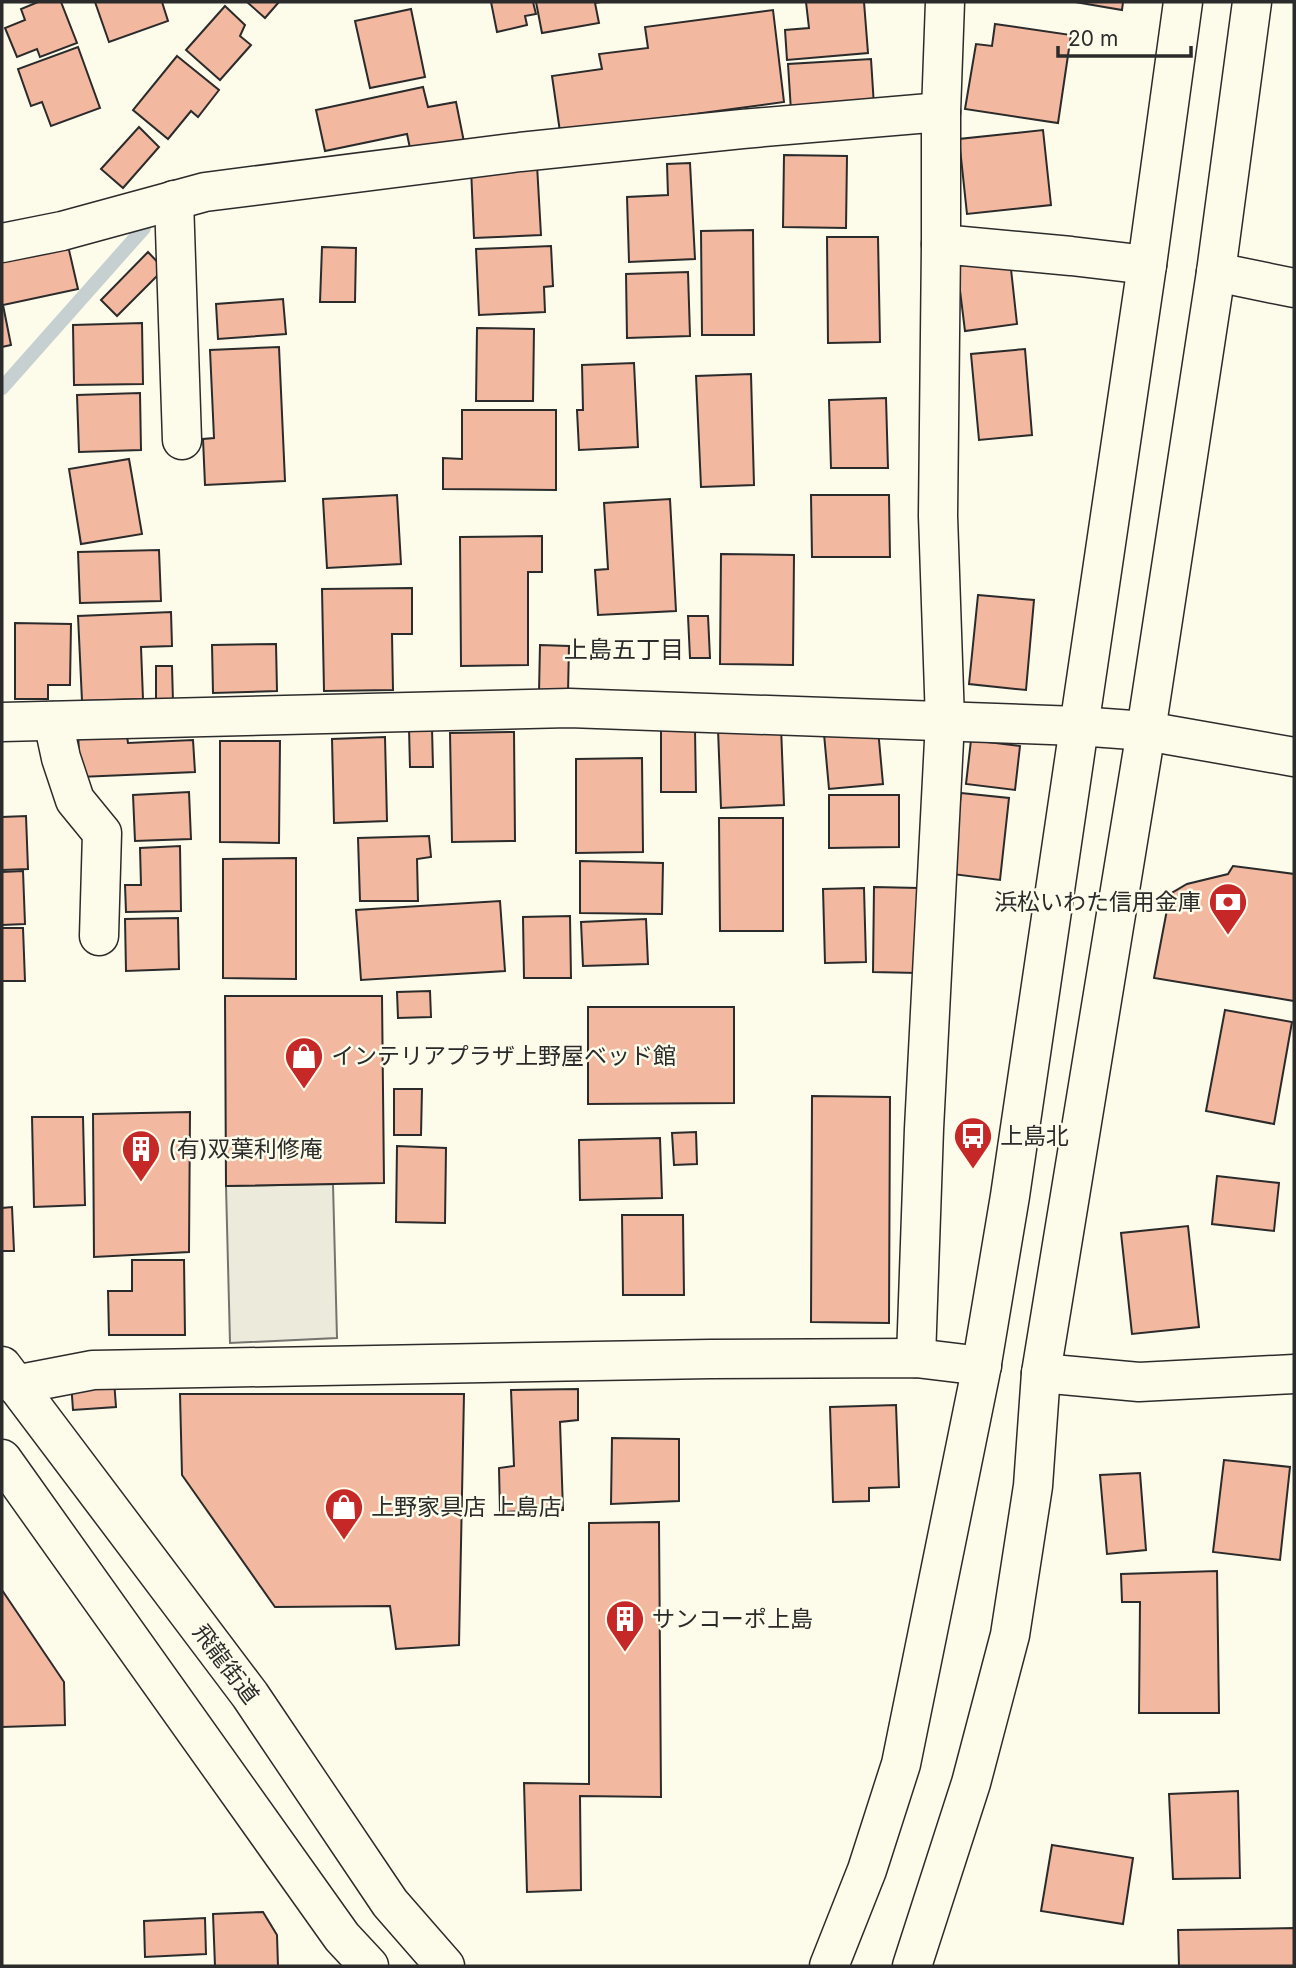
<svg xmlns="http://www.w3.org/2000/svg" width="1296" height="1968" font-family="Inter,'Noto Sans JP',sans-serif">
	<rect width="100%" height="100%" fill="#fdfbea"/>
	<!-- parking -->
	<polygon fill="#eceadb" stroke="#74746e" stroke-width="2" points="333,1184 337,1338 230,1343 226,1186"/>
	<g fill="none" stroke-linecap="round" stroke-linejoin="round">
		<!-- stream -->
		<polyline stroke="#c7d0d0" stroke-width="14" points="2,388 144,228"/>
	</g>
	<!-- building -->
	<g fill="#f2b8a0" stroke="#2b2b2b" stroke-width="2">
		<polygon points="38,2 61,2 77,43 40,57 37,49 17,57 5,28 25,20 21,9"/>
		<polygon points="95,2 162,2 168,21 109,42"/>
		<polygon points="247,2 279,2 265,18"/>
		<polygon points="491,2 533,2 536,14 525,16 527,25 497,32"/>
		<polygon points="536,2 601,2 595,3 599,23 542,33"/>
		<polygon points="806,2 864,2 868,53 787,60 785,30 809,28"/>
		<polygon points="1075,2 1123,2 1122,10"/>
		<polygon points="225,6 245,25 240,36 251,45 220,80 186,50"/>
		<polygon points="411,9 425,77 370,88 355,21"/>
		<polygon points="773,10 784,102 560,132 552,76 602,69 599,54 648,48 645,27"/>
		<polygon points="995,24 1071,35 1058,123 965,109 976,44 992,46"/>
		<polygon points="78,47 100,108 51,126 42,102 31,106 18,69"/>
		<polygon points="177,56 219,90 198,117 191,111 168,139 133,110"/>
		<polygon points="871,59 874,106 791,111 788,64"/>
		<polygon points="423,87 428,107 456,102 464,142 411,153 407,134 325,151 316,110"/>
		<polygon points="139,127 159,147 123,188 101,169"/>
		<polygon points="1043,130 1051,205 967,214 959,139"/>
		<polygon points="784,155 847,156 846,228 783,227"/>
		<polygon points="690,163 695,259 629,262 627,197 668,195 667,164"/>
		<polygon points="537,165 541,235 474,238 471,168"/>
		<polygon points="753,230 754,335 702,335 701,231"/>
		<polygon points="66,237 78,289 3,305 11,345 2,347 2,251"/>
		<polygon points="827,237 878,237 880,342 828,343"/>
		<polygon points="551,246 553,286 544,287 545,312 479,315 476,249"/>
		<polygon points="322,247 356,248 355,302 320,302"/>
		<polygon points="148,252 164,269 117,316 101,300"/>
		<polygon points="1010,260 1017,324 965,331 957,266"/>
		<polygon points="688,272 690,336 627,338 626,274"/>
		<polygon points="283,299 286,334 218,339 216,304"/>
		<polygon points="142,323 143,384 74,385 73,325"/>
		<polygon points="477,328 534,329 533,401 476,401"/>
		<polygon points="279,347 285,481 205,485 203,439 214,438 210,350"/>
		<polygon points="1025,349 1032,435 979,440 971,354"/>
		<polygon points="634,363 638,447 579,450 577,410 583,410 582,365"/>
		<polygon points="751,374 754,485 701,487 696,376"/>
		<polygon points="140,393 141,450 79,452 77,395"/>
		<polygon points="886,398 888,468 831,468 829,400"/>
		<polygon points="462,410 556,410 556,490 443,489 443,458 462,459"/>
		<polygon points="129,459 142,534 81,544 69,469"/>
		<polygon points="397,495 401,564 327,568 323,499"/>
		<polygon points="811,495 889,495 890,557 812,557"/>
		<polygon points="670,499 676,611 598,615 595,570 608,569 604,503"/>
		<polygon points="542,536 542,572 528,572 528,665 461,666 460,537"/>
		<polygon points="159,550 161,601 80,603 78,552"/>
		<polygon points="721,554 794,555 793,665 720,664"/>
		<polygon points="412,588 412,634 392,634 393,690 324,691 322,589"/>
		<polygon points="978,595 1034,600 1026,690 969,684"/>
		<polygon points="171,612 172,646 141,647 143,699 82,701 78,616"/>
		<polygon points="688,616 708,616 710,658 690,658"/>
		<polygon points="15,623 71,624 70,685 48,685 48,699 15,699"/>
		<polygon points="276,644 277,691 213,693 212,645"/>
		<polygon points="540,645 569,646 568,693 539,692"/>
		<polygon points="156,666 172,666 173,702 156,702"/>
		<polygon points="781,726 784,805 721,808 718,729"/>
		<polygon points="409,728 432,728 433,767 410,767"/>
		<polygon points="126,729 128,743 193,740 195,772 80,777 78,732"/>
		<polygon points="695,729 696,792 661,792 661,730"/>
		<polygon points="878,729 883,784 829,789 824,734"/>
		<polygon points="514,732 515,841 452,842 450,733"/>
		<polygon points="385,737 387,821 334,823 332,739"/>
		<polygon points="971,740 1020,746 1015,790 966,784"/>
		<polygon points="220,741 280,741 279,843 220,842"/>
		<polygon points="642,758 643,852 576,853 576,759"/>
		<polygon points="189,792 191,839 135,841 133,795"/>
		<polygon points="961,793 1009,798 1000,880 952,874"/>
		<polygon points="829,795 899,795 899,847 829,848"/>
		<polygon points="26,816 28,869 2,870 2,817"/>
		<polygon points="719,818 783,818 783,931 720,931"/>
		<polygon points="429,836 431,857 417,859 418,901 360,901 358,838"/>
		<polygon points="180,846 181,911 126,912 125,885 141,885 140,848"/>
		<polygon points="296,858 296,979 223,978 223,859"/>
		<polygon points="580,861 663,863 662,914 580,913"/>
		<polygon points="1233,866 1294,874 1294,1001 1154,978 1170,894 1187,884 1228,874"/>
		<polygon points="23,871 25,924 2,925 2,872"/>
		<polygon points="874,887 919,888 917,973 873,972"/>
		<polygon points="864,888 866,962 825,963 823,889"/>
		<polygon points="500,901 505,971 361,980 356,910"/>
		<polygon points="570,916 571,978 524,978 523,917"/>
		<polygon points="178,918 179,969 126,971 125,919"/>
		<polygon points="646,919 648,964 583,966 581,922"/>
		<polygon points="2,928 23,928 25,981 2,981"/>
		<polygon points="430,991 431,1017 398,1018 397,992"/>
		<polygon points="225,996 382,996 384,1183 226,1186"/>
		<polygon points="588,1007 734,1007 734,1103 588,1104"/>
		<polygon points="1225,1010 1292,1022 1274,1124 1206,1111"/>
		<polygon points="394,1089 422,1089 421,1135 394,1135"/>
		<polygon points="812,1096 890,1097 889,1323 811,1322"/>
		<polygon points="190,1112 189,1252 94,1257 93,1114"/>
		<polygon points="32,1117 83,1117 85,1205 34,1207"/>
		<polygon points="696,1132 697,1164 674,1165 672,1133"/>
		<polygon points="660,1138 662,1198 580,1200 579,1140"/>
		<polygon points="397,1146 446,1148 445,1223 396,1222"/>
		<polygon points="1217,1176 1279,1183 1274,1231 1212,1224"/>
		<polygon points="12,1207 14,1251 2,1251 2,1208"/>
		<polygon points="622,1215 683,1215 684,1295 623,1295"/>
		<polygon points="1188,1226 1199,1327 1132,1334 1121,1233"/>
		<polygon points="132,1260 184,1260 185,1335 109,1335 108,1291 132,1291"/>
		<polygon points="114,1380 116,1407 73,1410 71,1382"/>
		<polygon points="578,1389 578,1420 560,1422 563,1510 500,1512 499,1468 514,1466 511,1390"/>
		<polygon points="180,1394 464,1394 459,1645 396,1649 390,1606 275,1607 182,1475"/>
		<polygon points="896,1405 899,1487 869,1488 869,1501 833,1502 830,1407"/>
		<polygon points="612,1438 679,1439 679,1501 611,1504"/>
		<polygon points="1224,1460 1290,1467 1280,1560 1213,1552"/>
		<polygon points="1140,1473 1146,1550 1107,1554 1100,1475"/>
		<polygon points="659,1522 661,1797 580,1796 581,1890 527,1892 524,1783 589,1784 589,1523"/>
		<polygon points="1217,1571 1219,1713 1139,1713 1140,1602 1122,1602 1121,1574"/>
		<polygon points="2,1590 64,1682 65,1725 2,1727"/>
		<polygon points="1238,1791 1240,1878 1173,1879 1169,1794"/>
		<polygon points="1052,1845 1133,1858 1123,1924 1041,1911"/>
		<polygon points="263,1912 277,1935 278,1966 215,1966 213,1914"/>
		<polygon points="205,1918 206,1954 145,1957 144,1921"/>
		<polygon points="1294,1928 1294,1966 1179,1966 1178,1930"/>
	</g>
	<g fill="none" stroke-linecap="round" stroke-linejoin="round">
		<!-- minor casing -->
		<g stroke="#2b2b2b" stroke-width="41">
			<g id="minor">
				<polyline points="945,2 941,112 941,244 1071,256 1147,265"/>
				<polyline points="174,200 182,440"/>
				<polyline points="2,243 62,231 205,192 520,152 742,129 941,112"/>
				<polyline points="1216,272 1294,288"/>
				<polyline points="53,721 61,758 75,800 102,833 99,936"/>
				<polyline points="2,722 569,708 1078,726 1146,731 1294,757"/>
				<polyline points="916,1358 924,1129 945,721 938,516 941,244"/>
				<polyline points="1041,1373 1139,1382 1294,1374"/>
				<polyline points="15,1385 93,1370 710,1359 916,1358 982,1366"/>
				<polyline points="829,1966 867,1870 901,1764 980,1375 1010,1196 1147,265 1183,2"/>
				<polyline points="912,1966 971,1783 1010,1635 1033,1486 1041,1373 1146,731 1216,272 1252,2"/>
			</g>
		</g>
		<!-- highway casing -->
		<g stroke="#2b2b2b" stroke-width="41">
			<g id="highway">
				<polyline points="2,1366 250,1695 390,1903 445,1966"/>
				<polyline points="2,1459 342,1937 369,1966"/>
			</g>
		</g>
		<!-- minor -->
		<use href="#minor" stroke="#fdfbea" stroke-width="38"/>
		<!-- highway -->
		<use href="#highway" stroke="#fdfbea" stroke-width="38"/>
	</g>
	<!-- icons -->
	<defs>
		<g id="bank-pin" transform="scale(2.0125)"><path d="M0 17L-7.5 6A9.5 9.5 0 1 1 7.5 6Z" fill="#c62828" stroke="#fdfbea"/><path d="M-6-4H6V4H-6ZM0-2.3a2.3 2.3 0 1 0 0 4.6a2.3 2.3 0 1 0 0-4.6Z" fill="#fff"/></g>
		<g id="shop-pin" transform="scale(2.0125)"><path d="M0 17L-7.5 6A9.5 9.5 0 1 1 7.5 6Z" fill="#c62828" stroke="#fdfbea"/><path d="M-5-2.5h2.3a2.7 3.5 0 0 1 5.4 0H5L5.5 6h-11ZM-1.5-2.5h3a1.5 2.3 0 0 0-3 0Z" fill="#fff"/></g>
		<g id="bus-pin" transform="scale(2.0125)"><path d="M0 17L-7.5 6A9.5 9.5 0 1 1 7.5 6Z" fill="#c62828" stroke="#fdfbea"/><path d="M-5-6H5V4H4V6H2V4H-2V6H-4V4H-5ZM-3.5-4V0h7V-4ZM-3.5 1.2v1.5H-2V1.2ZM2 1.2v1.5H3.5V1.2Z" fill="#fff"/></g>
		<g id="building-pin" transform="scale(2.0125)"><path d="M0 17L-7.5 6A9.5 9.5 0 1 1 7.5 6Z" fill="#c62828" stroke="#fdfbea"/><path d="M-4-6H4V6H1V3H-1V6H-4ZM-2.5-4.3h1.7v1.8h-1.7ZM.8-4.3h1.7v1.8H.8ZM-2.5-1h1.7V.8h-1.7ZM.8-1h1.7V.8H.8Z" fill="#fff"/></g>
	</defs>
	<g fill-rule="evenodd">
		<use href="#bank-pin" x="1228" y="902"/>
		<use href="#shop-pin" x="304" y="1056"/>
		<use href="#bus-pin" x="973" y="1136"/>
		<use href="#building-pin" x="141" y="1149"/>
		<use href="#shop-pin" x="344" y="1507"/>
		<use href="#building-pin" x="625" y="1619"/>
	</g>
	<g text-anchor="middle" stroke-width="5" stroke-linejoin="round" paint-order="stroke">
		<!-- poi labels -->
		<g font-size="23" fill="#2b2b2b" stroke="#fdfbea" text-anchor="start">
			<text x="1201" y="910" text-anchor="end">浜松いわた信用金庫</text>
			<text x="331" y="1064">インテリアプラザ上野屋ベッド館</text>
			<text x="1000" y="1144">上島北</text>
			<text x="168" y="1157">(有)双葉利修庵</text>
			<text x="371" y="1515">上野家具店 上島店</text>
			<text x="652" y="1627">サンコーポ上島</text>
		</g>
		<!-- street labels -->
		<g font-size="23" fill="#2b2b2b" stroke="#fdfbea">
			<text transform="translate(226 1664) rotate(53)" y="8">飛龍街道</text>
		</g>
		<!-- neighbourhood labels -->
		<g font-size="24" fill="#2b2b2b" stroke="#fdfbea">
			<text x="624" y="658">上島五丁目</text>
		</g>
	</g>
	<!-- border -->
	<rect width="1296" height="1968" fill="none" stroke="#2b2b2b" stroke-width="7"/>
	<!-- scale -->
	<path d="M1058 46v10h133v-10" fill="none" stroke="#2b2b2b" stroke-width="3.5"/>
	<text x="1068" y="46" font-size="21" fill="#2b2b2b" stroke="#fdfbea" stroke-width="5" paint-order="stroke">20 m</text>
</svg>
